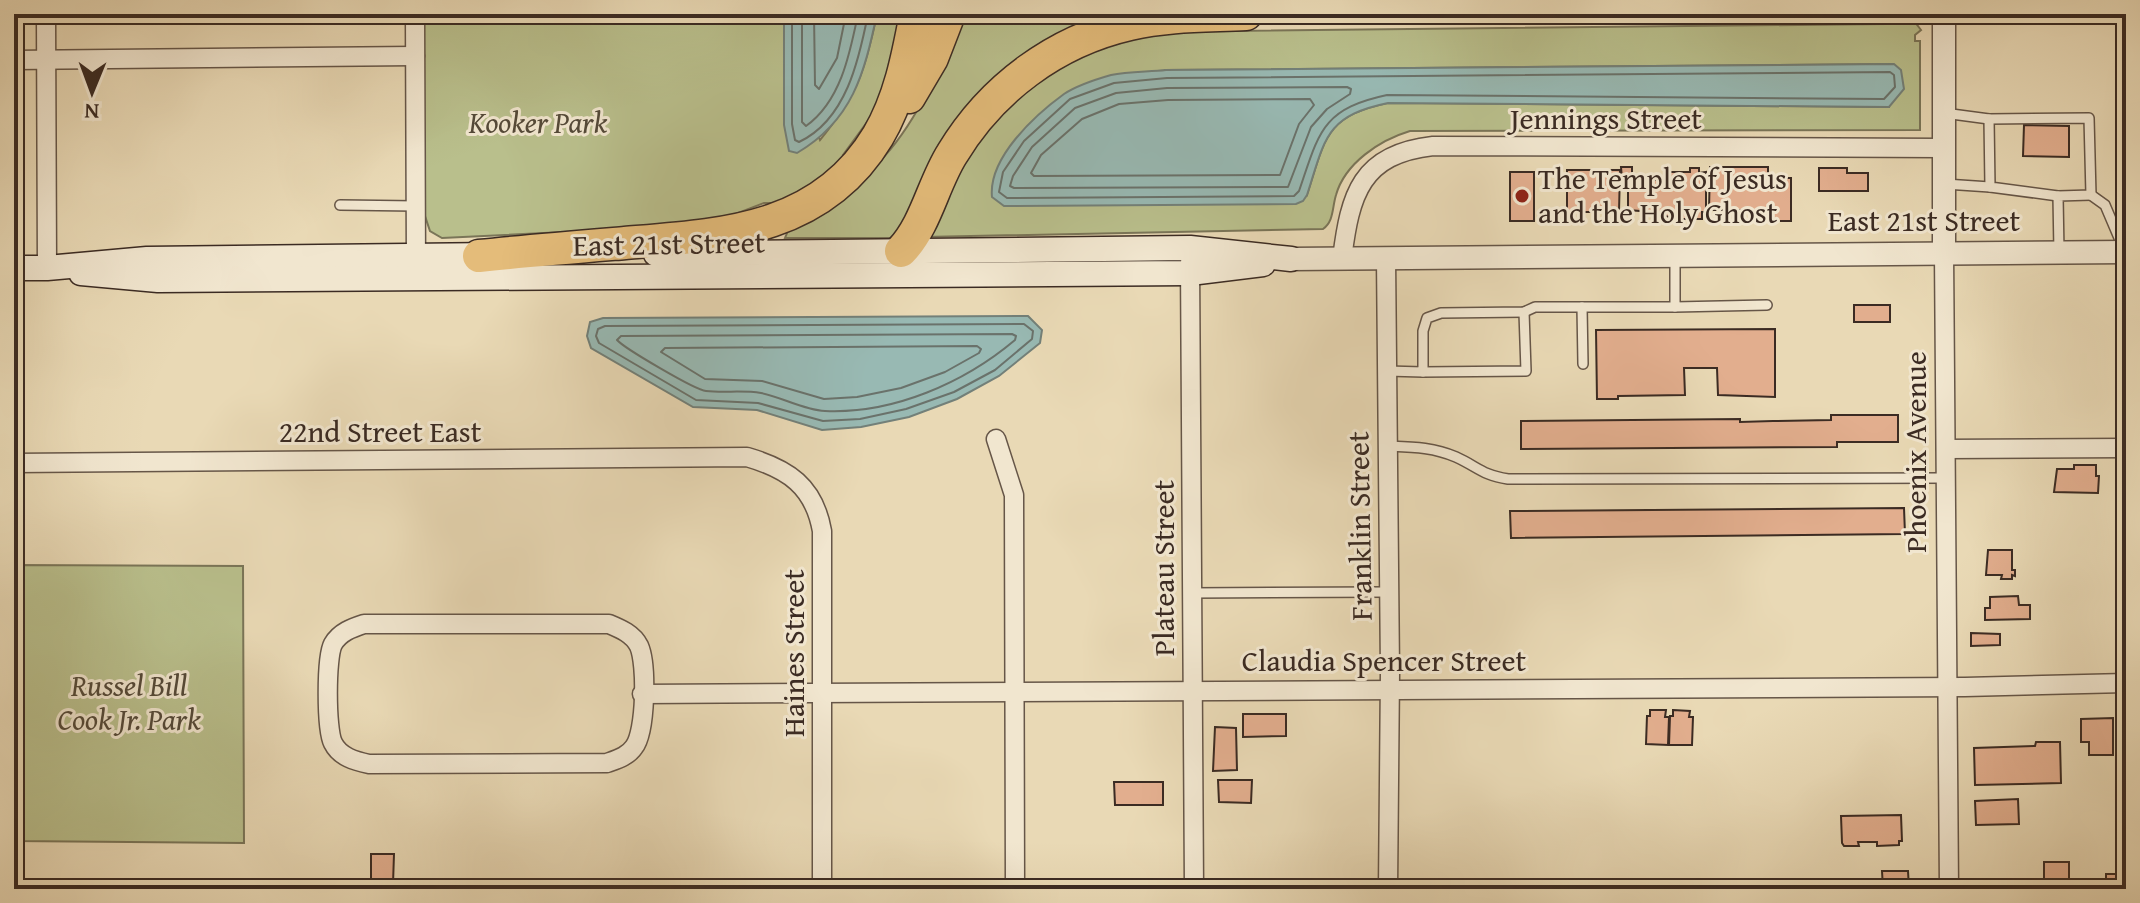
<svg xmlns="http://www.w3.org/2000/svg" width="2140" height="903" font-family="'Gentium Book Plus',serif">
	<rect width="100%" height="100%" fill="#e9d9b5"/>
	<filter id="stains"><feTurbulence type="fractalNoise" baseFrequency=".0025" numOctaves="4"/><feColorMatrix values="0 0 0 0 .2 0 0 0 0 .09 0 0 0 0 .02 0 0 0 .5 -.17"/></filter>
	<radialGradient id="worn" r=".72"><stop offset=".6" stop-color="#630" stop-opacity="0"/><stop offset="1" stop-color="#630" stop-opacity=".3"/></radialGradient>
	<!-- green -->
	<g fill="#b9bf8c" stroke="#7a7558" stroke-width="2" fill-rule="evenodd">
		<path d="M 423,14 L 784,14 L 785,52 L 820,140 C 858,94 865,71 877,14 L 908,14 L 889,92 L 843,155 L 848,161 L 821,183 L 776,203 L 764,203 L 707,225 L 442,238 L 430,231 L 425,216 Z"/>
		<path d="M 964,14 L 1142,14 L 1060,41 L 897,238 L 785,238 L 787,233 L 785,229 C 813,210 848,191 872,169 C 916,128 939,67 964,14 Z"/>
		<path d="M 1893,16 L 1914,21 L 1921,30 L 1915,35 L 1915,41 L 1920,41 L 1920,130 L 1410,131 C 1380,140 1345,163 1336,195 C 1332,208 1334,221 1323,229 L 924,237 L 973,137 L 1048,68 L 1138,32 L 1885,24 L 1885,19 ZM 1893,64 L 1889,107 L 1388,103 C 1325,116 1325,139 1307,195 L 1166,70 Z"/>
		<polygon points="14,565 243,566 244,843 14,841"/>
	</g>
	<!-- water -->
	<g fill="#98b9b3" stroke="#738079" stroke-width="2">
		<path d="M 784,14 L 877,14 C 864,74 853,120 797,153 L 789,151 L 784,125 Z"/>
		<path d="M 1894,64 L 1901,70 L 1904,89 L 1889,107 L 1388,103 C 1325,116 1325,139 1307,195 L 1303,201 L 1296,204 L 1004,206 L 992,197 C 988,158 1035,115 1064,94 C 1076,86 1097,79 1111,75 C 1128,71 1149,72 1166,70 Z"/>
		<polygon points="1028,316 1042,330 1040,343 999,376 957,399 909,417 861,427 822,430 757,410 693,407 591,348 587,336 590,322 603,318"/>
	</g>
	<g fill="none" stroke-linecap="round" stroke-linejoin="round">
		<!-- shore -->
		<g stroke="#6a726b" stroke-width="2">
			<path d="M 792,14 L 792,124 L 795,140 L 799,142 C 846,120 859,60 868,14"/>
			<path d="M 802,14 L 802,122 L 806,126 C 841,101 850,53 858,14"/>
			<polyline points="814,14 815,85 819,89 837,58 846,14"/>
			<path d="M 1890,72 L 1894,75 L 1895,87 L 1884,99 L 1387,95 C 1321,109 1319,133 1299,191 L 1294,196 L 1007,198 L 999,192 L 1003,172 L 1024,141 L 1070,99 L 1114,83 L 1167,78 Z"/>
			<polygon points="1347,87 1351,89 1350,94 1327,109 1311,127 1288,187 1014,188 1010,186 1013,176 1032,147 1075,108 1116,93 1167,88"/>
			<polygon points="1310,99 1314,105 1299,124 1280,175 1034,176 1031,173 1041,155 1082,119 1119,104 1168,100"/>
			<polygon points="1024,324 1033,331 1032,339 995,370 954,392 906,409 860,419 823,421 758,403 696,400 599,343 596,336 598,329 605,326"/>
			<path d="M 1012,334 L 1016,336 L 1015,340 C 964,383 893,414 825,411 C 803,410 782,397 761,393 C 743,390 724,393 706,391 C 695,390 624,348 617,340 L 621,336 Z"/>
			<polygon points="977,346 981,349 979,353 945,372 901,388 857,397 824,399 762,381 705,379 661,352 665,348"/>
		</g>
	</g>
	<!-- building -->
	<g fill="#e2ae8e" stroke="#3b2b23" stroke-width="2">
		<polygon points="2024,125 2069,126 2069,157 2023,156"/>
		<polygon points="1621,167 1632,167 1632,179 1622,179"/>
		<polygon points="1710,167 1768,167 1768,178 1791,178 1791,221 1767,221 1767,210 1709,210"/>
		<polygon points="1690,168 1699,168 1699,173 1706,172 1706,212 1702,212 1702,219 1671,219 1671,217 1664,216 1665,213 1628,210 1628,188 1638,188 1638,180 1669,180 1670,172 1690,172"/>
		<polygon points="1819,168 1847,168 1847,173 1868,173 1868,191 1819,191"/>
		<polygon points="1567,170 1620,170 1619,212 1567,212"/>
		<rect x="1510" y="172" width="24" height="49"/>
		<rect x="1854" y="305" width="36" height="17"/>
		<polygon points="1775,329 1775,397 1718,395 1717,368 1684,368 1685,395 1618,396 1618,399 1597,399 1596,330"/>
		<polygon points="1831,415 1898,415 1898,442 1837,442 1837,447 1521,449 1521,421 1740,419 1740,422 1773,421 1831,420"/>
		<polygon points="2074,465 2096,465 2096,476 2099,476 2098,493 2054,492 2057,469 2074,469"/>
		<polygon points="1904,508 1905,534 1511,538 1510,511"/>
		<polygon points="1988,550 2012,550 2012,570 2015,570 2015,576 2012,575 2012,579 2001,579 2002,575 1986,575"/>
		<polygon points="2018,596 2019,605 2030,605 2030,619 1985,620 1985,608 1990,608 1990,597"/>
		<polygon points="1971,633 2000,634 2000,645 1971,646"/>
		<polygon points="1650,710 1666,710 1665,717 1669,717 1668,745 1646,744 1647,716 1650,716"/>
		<polygon points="1673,710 1690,711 1689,717 1693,717 1692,745 1669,745 1670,716 1673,716"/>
		<polygon points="1243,714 1286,714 1286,736 1243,737"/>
		<polygon points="2113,718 2113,755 2089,755 2089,742 2081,742 2081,719"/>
		<polygon points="1215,727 1236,728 1237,770 1213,771"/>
		<polygon points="2036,742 2060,742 2061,783 1975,785 1974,748 2035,746"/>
		<polygon points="1218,780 1252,780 1251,803 1219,802"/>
		<polygon points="1114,782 1163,782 1163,805 1115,805"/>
		<polygon points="2018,799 2019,824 1976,825 1975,801"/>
		<polygon points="1901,815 1902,841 1899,841 1899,845 1877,846 1877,842 1858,842 1859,846 1844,846 1842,843 1841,816"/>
		<polygon points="371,854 394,854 393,884 371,885"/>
		<rect x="2044" y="862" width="25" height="27"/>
		<polygon points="1882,871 1908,871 1909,889 1883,889"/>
		<rect x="2106" y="874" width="20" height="15"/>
		<polygon points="1294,880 1362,881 1362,889 1295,889"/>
		<polygon points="1286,882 1287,889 1231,889 1231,884"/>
	</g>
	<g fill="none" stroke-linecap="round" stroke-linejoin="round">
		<!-- service casing -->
		<g stroke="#665648" stroke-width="12">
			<g id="service">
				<polyline points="1944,113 1989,119 2089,118 2091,195 2058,196 2059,252"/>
				<polyline points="1989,119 1990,187 2058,196"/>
				<polyline points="1945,184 1990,187"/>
				<polyline points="2091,195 2105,205 2125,252"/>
				<polyline points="340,205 416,206"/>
				<polyline points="1675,256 1675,307 1767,305"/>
				<polyline points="1582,307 1583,364"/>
				<polyline points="1387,371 1423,372 1423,331 1427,318 1441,313 1524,312 1535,307 1675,307"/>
				<polyline points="1423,372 1526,371 1524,312"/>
				<path d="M 1387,446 C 1412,447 1433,447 1456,457 C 1478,467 1482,475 1508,479 L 1946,478"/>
				<polyline points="1192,593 1389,592"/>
			</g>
		</g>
		<!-- minor casing -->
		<g stroke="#665648" stroke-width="21">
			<g id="minor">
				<polyline points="46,14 47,268"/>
				<polyline points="415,14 416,267"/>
				<polyline points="14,60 415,56"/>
				<polyline points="1944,253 1949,889"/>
				<polyline points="1386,258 1390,672 1388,889"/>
				<path d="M 1342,259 C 1350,194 1361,154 1433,146 L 1943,148"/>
				<polyline points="1190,262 1194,889"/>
				<polyline points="996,439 1014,495 1015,889"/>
				<polyline points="1946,449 2126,448"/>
				<path d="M 14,463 L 747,457 C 788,469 814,486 822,531 L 822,889"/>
				<path d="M 364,624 L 609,624 C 621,629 633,634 639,646 C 647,664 646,732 634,747 C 628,756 618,759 607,763 L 369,764 C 355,761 340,757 333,743 C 326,729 326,657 333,644 C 340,632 352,628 364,624 Z"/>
				<polyline points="642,694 1965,687 2126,683"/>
			</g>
		</g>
		<!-- tertiary casing -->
		<g stroke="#665648" stroke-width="25">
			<g id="tertiary">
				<polyline points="1944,14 1944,253"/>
				<polyline points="1291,259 2126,252"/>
			</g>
		</g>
		<!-- secondary casing -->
		<g stroke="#3b2b23" stroke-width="27">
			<g id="secondary">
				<polyline points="656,254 1190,248 1291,259"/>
				<polyline points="14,268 47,268 147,259 495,255"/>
				<polyline points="81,273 158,280 1190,273 1263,264"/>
			</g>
		</g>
		<!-- motorway casing -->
		<g stroke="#3b2b23" stroke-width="35">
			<g id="motorway">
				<polyline points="909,97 932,58 949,14"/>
				<path d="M 901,251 C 926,225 933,184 952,154 C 991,89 1055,41 1130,24 C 1168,15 1208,16 1246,14"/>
				<path d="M 479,256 C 528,251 577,247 625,243 C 723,235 821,231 878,136 C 900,99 908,56 916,14"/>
			</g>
		</g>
		<!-- service -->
		<use href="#service" stroke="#f1e6cf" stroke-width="9"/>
		<!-- minor -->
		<use href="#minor" stroke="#f1e6cf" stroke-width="18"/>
		<!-- tertiary -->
		<use href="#tertiary" stroke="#f1e6cf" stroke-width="22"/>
		<!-- secondary -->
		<use href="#secondary" stroke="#f1e6cf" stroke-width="24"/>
		<!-- motorway -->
		<use href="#motorway" stroke="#e4bc7a" stroke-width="32"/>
	</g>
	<!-- markers -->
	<circle fill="#8f2418" stroke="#f1e6cf" stroke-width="3" cx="1522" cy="196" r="8"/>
	<g text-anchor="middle" stroke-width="6" stroke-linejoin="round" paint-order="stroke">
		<!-- street labels -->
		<g font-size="30" fill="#3b2b23" stroke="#f1e6cf">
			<text x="1606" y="129">Jennings Street</text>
			<text x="1924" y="231">East 21st Street</text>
			<text transform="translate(669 244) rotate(-1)" y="10">East 21st Street</text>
			<text x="380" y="442">22nd Street East</text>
			<text transform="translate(1916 452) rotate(-90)" y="10">Phoenix Avenue</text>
			<text transform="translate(1360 526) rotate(-91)" y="10">Franklin Street</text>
			<text transform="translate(1164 568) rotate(-90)" y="10">Plateau Street</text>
			<text transform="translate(794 653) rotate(-90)" y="10">Haines Street</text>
			<text x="1384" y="671">Claudia Spencer Street</text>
		</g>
		<!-- park labels -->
		<g font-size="30" font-style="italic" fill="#544938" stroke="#f1e6cf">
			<text x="538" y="133">Kooker Park</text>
			<text x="129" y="696">Russel Bill<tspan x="129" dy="34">Cook Jr. Park</tspan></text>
		</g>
		<!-- poi labels -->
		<g font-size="30" fill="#3b2b23" stroke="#f1e6cf" text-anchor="start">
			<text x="1538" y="189">The Temple of Jesus<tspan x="1538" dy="34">and the Holy Ghost</tspan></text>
		</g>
	</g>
	<!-- margin -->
	<rect width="2140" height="903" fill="none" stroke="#e9d9b5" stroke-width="48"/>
	<rect x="16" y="16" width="2108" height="871" fill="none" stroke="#3b2b23" stroke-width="4"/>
	<rect x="24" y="24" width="2092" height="855" fill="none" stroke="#3b2b23" stroke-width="2"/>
	<!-- north arrow -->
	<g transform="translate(92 92) rotate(181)" stroke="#f1e6cf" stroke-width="6" paint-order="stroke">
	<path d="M0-6L14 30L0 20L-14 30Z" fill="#3b2b23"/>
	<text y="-12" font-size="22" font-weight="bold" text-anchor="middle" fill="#3b2b23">N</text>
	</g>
	<rect width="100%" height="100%" filter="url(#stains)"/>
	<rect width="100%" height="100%" fill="url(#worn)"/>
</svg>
